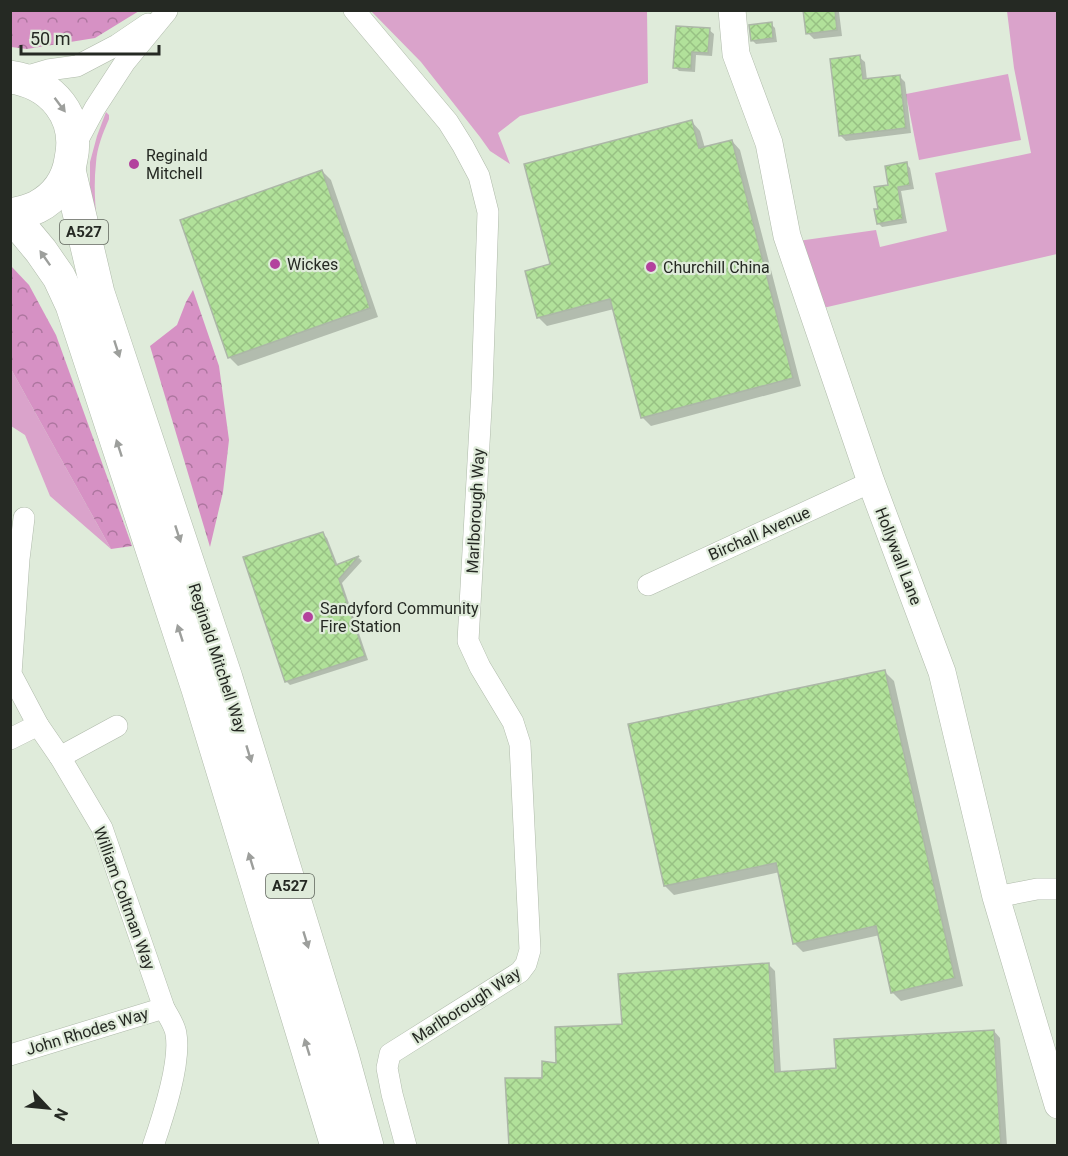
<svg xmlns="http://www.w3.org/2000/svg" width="1068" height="1156" font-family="Roboto,sans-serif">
	<defs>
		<pattern id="forest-crowns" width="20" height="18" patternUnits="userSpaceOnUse" patternTransform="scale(1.5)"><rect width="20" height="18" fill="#d691c4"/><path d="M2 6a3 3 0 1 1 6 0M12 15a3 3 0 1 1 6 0" fill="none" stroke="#ad769f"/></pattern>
		<pattern id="building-cross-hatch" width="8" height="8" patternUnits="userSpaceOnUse" patternTransform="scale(1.5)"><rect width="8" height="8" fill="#b1e19a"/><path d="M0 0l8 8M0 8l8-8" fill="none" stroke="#98c184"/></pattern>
	</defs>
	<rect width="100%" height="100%" fill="#dfebda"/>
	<!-- green -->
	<g fill="#daa3cb">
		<polygon points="371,11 647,11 648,83 520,116 498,133 510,164 490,151 480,137 421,62"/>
		<polygon points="1007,11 1057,11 1057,254 823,308 798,241 876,230 880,247 947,231 935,173 1031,153 1014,68"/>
		<polygon points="1008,74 1021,140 919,160 906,94"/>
		<path d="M 106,112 L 109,115 L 109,119 C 103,133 97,147 96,163 C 91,207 102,252 108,296 L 90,188 L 90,162 L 97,136 Z"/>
		<polygon points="11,369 111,549 50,496 25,435 11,426"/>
	</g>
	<!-- forest -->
	<g fill="url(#forest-crowns)">
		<polygon points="11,10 139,10 139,11 95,38 27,49 11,47"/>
		<polygon points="11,266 29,285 56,335 132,546 111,549 11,369"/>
		<polygon points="193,290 219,366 229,440 223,492 210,547 150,346 177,325 186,302"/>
	</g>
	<!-- shadow -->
	<g fill="#0003">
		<polygon points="805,10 849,10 839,12 842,36 814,39 808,33"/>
		<polygon points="771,24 775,28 777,42 756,44 752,40"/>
		<polygon points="709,30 714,34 712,56 696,55 695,72 679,71 675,67"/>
		<polygon points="859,57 865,62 867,80 899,76 905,82 911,133 846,141 840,135"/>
		<polygon points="692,122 700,131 705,148 732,141 740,150 801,386 651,426 642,417 614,309 547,326 538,317 552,265"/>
		<polygon points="906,164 910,168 914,189 901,191 907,223 882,227 878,223 880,210 890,186"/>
		<polygon points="322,171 331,180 378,317 238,366 229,357"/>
		<polygon points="323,534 327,538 338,566 359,558 362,561 342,583 368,660 290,685 286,681"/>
		<polygon points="885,672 894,681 963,986 901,1001 892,992 880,935 803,952 794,943 780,872 674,895 665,886"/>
		<polygon points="768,964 775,971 781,1073 838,1070 994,1031 1000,1038 1007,1146 511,1146 543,1080 557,1064 624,1025"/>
	</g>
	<!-- building -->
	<g fill="url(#building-cross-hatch)" stroke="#acb7a7" stroke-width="1.5">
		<polygon points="803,10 835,10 837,30 806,34"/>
		<polygon points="772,22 773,38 751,41 749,25"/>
		<polygon points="676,26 710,28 708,53 692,52 691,69 673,68"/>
		<polygon points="860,55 863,79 900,75 906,128 839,136 830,59"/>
		<polygon points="692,120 699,148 732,140 793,378 641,418 610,299 537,318 525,271 550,264 524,164"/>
		<polygon points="907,162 910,185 898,187 903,219 877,224 874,209 878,209 874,187 888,185 885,166"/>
		<polygon points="322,170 370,308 228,358 180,220"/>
		<polygon points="323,532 336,565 359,556 339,579 365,656 285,682 243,557"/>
		<polygon points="885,670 955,978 891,993 876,926 793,944 776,863 664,886 628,724"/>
		<polygon points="769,963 775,1072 836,1068 834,1039 994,1030 1001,1146 509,1146 505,1078 542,1078 542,1061 556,1063 555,1027 622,1024 618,974"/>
	</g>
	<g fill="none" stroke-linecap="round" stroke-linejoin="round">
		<!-- minor casing -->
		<g stroke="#afbaaa" stroke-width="22">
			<g id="minor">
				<polyline points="354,10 448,122 463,146 479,176 488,212 482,390 468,641 480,667 513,722 520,744 530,950 526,964 520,972 390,1054 387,1068 392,1094 406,1146"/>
				<polyline points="21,78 48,70 77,66 117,45 148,24"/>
				<polyline points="74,147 95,108 125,62 167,11"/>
				<path d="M 24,518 L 19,559 L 11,674 L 38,725 L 60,757 L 102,828 L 164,1008 C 168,1016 175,1025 176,1034 C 181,1063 163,1117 153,1146"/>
				<polyline points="648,585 871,482"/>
				<polyline points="10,739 38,725"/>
				<polyline points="60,757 117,726"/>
				<polyline points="996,897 1037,889 1058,889"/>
				<polyline points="10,1055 164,1008"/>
			</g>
		</g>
		<!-- tertiary casing -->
		<g stroke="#afbaaa" stroke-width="28">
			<polyline id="tertiary" points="732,10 736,54 769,143 787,236 871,482 942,672 996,897 1058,1105"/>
		</g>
		<!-- primary casing -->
		<g stroke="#afbaaa" stroke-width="34">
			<g id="primary">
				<path d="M 10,77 C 53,83 80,117 71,159 C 68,180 56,197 37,207 C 29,211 20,213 10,215"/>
				<polyline points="69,170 98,293 226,678 342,1055 367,1146"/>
				<polyline points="11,215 41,251 59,277 72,305 198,689 337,1146"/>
			</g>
		</g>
		<!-- minor -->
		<use href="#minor" stroke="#fff" stroke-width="21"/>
		<!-- tertiary -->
		<use href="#tertiary" stroke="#fff" stroke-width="27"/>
		<!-- primary -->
		<use href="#primary" stroke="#fff" stroke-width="33"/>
	</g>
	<!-- one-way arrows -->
	<defs><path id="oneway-solid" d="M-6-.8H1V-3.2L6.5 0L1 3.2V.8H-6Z" transform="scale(1.5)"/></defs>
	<g fill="#9d9f9c">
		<use href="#oneway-solid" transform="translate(60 105) rotate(53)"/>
		<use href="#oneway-solid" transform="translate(45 258) rotate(-125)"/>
		<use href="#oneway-solid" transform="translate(117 349) rotate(72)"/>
		<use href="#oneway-solid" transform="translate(119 448) rotate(-108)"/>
		<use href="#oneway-solid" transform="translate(178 534) rotate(72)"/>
		<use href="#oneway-solid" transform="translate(180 633) rotate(-108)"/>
		<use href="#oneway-solid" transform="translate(249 754) rotate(73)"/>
		<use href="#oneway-solid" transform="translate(251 861) rotate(-107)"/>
		<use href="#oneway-solid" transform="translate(306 940) rotate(73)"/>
		<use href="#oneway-solid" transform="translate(307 1047) rotate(-107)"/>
	</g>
	<!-- markers -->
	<g fill="#b3429d" stroke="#dfebda" stroke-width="2">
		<circle cx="134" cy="164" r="6"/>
		<circle cx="275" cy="264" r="6"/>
		<circle cx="651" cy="267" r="6"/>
		<circle cx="308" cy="617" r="6"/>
	</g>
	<g text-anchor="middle" stroke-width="4.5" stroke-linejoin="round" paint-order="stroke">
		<!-- shield labels -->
		<g fill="#dfebda" stroke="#5d635a" stroke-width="1.5">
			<rect x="60" y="220" width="48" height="24" rx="4.5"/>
			<rect x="266" y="874" width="48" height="24" rx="4.5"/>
		</g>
		<g font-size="15" font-weight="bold" fill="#252923">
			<text x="84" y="237">A527</text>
			<text x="290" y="891">A527</text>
		</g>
		<!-- poi labels -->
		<g font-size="16" fill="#252923" stroke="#dfebda" text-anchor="start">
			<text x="146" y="161">Reginald<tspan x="146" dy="18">Mitchell</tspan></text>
			<text x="287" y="270">Wickes</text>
			<text x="663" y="273">Churchill China</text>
			<text x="320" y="614">Sandyford Community<tspan x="320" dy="18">Fire Station</tspan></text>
		</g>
		<!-- street labels -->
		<g font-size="16" fill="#252923" stroke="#dfebda">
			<text transform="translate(475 511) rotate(-87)" y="6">Marlborough Way</text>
			<text transform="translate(759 533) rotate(-24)" y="6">Birchall Avenue</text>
			<text transform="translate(899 556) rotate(69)" y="6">Hollywall Lane</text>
			<text transform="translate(218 658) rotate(72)" y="6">Reginald Mitchell Way</text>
			<text transform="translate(125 898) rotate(70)" y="6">William Coltman Way</text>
			<text transform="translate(466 1005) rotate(-33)" y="6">Marlborough Way</text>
			<text transform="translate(87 1031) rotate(-17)" y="6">John Rhodes Way</text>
		</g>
	</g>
	<!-- border -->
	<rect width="1068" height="1156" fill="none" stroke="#252923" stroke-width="24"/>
	<!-- north arrow -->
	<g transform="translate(48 1108) rotate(116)" stroke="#dfebda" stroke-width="4.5" paint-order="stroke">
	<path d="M0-4.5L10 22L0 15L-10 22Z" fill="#252923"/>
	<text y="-9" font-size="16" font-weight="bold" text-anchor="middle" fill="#252923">N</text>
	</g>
	<!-- scale -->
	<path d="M21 45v9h138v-9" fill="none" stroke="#252923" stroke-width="3"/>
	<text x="30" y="45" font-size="18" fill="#252923" stroke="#dfebda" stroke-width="4.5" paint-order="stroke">50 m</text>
</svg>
